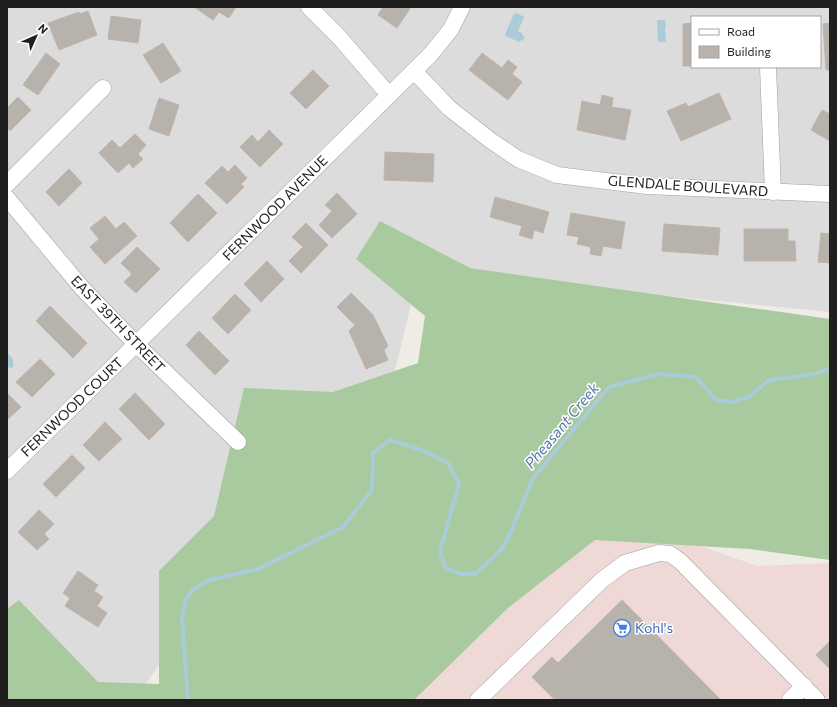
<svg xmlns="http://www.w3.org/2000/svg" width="837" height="707" font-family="Commissioner,sans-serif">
	<rect width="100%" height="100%" fill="#efece6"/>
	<!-- residential -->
	<path fill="#dddcdc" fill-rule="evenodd" d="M 7,7 L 830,7 L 830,312 L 442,274 L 423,255 L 383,420 L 242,542 L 135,700 L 7,641 ZM 692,17 L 820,17 L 820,67 L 692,67 Z"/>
	<!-- commercial -->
	<polygon fill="#eed9d7" points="549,494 659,531 757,566 830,563 830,700 337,700"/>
	<!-- forest -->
	<polygon fill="#a9ca9f" points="380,221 470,268 830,319 830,560 750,549 595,540 508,608 414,700 7,700 7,609 19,600 98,682 159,684 159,571 214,516 244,388 333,392 418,363 425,316 356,259"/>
	<!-- water -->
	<g fill="#aacbd8">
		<polygon points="517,13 524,17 518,31 522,33 523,36 525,37 523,41 521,40 519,42 506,36 505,34 514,14"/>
		<polygon points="657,20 665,20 666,26 665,29 666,41 665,42 658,42"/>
		<polygon points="7,353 13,359 13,364 14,365 11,369 9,367 7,367"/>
	</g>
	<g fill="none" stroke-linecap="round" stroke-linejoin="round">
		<!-- stream -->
		<polyline stroke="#aacbd8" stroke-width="4" points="188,700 182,619 186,600 193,589 210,580 258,569 343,527 372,490 373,453 390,440 422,450 448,463 459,484 440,551 445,567 460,574 475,574 500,551 509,536 533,478 609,387 659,374 696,377 716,400 732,402 749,397 769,380 815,374 830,368"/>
	</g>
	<!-- building -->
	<g fill="#b8b2ac" stroke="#bfb4aa">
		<polygon points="194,7 236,7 229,18 219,12 213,20"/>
		<polygon points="383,7 411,7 397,28 378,15"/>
		<polygon points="88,11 97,35 59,50 48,23 79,12 80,14"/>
		<polygon points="111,16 141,20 138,43 108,39"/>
		<polygon points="692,23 692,66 683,66 683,24"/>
		<polygon points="830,23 830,70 826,70 823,24"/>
		<polygon points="163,43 181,71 161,83 143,55"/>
		<polygon points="46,53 60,64 38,95 23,85"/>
		<polygon points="482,53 502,68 508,60 517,67 512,74 522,82 508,100 469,70"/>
		<polygon points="313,70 329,86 306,109 290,93"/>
		<polygon points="719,93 731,119 681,141 667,111 686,103 688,107"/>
		<polygon points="602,95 613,98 612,107 631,110 625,140 577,130 582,101 600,105"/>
		<polygon points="18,97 31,110 10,131 7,127 7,108"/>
		<polygon points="159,98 179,105 169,136 149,129"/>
		<polygon points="822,110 830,114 830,141 811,130"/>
		<polygon points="269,130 283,144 260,167 240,147 252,135 258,142"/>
		<polygon points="135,134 146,145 138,154 143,159 133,168 129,163 118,173 99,153 112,140 120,148"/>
		<polygon points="385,152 434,154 433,182 384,180"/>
		<polygon points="235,165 247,178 241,184 244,187 227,204 205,183 222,166 228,172"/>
		<polygon points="69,169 82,183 59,206 46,192"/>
		<polygon points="337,193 357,214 332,238 319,225 332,211 325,205"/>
		<polygon points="198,194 217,213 188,242 170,223"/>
		<polygon points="495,197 549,212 543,233 534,230 532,239 519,235 522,226 490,217"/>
		<polygon points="571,213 625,222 621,249 603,246 601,256 590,254 591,247 577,244 579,237 567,235"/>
		<polygon points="105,216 116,229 124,222 137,236 105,264 90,247 99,239 90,228"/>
		<polygon points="306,223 328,245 301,273 289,261 303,247 292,237"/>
		<polygon points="664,224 720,228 718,255 662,251"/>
		<polygon points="744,229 788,229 788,241 795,241 796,261 744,261"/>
		<polygon points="821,233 830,234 830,263 818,262"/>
		<polygon points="137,247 160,269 136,293 124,282 132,274 121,263"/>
		<polygon points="267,261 284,279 261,302 244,284"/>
		<polygon points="351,293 373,315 388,346 384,350 388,360 366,369 349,331 355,325 337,307"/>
		<polygon points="235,294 251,310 228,334 212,318"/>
		<polygon points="50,306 87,343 73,358 36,321"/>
		<polygon points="199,331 229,361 215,375 186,345"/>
		<polygon points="40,359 55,374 32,397 16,382"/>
		<polygon points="7,393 21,407 7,420"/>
		<polygon points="135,393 165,424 149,440 119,409"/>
		<polygon points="105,422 122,439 99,461 83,445"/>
		<polygon points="72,455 85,468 56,497 43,484"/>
		<polygon points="39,510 54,524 44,534 49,539 37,550 18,532"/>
		<polygon points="78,571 98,585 94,591 103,597 97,606 107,613 98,627 65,606 70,598 63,593"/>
		<polygon points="622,600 721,700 553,700 554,699 532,677 552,657 558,663"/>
		<polygon points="830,641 830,669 816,655"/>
	</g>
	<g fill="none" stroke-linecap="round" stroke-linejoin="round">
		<!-- minor casing -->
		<g stroke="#a0a0a0" stroke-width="17">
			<g id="minor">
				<polyline points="309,7 339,37 389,95"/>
				<polyline points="768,67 773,192"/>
				<polyline points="414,71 449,108 490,140 518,159 557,175 647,186 830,194"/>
				<polyline points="7,184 103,88"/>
				<polyline points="7,198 82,288 136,344 238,442"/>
				<polyline points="7,471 431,54 451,29 462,7"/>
				<polyline points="478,700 602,580 625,563 659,553 670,554 680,561 817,700"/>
				<polyline points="790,700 804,686"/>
			</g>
		</g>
		<!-- minor -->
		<use href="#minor" stroke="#fff" stroke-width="16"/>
	</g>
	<!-- icons -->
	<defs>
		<g id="supermarket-ring" transform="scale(0.9)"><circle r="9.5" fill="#fff" stroke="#3f7fe0" stroke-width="1.5"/><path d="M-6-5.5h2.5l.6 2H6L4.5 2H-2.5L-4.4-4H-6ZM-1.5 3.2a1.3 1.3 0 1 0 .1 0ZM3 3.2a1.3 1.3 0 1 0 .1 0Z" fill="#3f7fe0"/></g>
	</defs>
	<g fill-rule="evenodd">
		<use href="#supermarket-ring" x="622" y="628"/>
	</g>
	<g text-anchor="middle" stroke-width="3" stroke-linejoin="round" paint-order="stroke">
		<!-- street labels -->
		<g font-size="14" fill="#1f1f1f" stroke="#fff">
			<text transform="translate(688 186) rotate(4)" y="5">GLENDALE BOULEVARD</text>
			<text transform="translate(275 208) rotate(-45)" y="5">FERNWOOD AVENUE</text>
			<text transform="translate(118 324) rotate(46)" y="5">EAST 39TH STREET</text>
			<text transform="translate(72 407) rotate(-44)" y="5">FERNWOOD COURT</text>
		</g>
		<!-- shop labels -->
		<g font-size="14" fill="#366cbe" stroke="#fff" text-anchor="start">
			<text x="635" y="633">Kohl's</text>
		</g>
		<!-- water labels -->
		<g font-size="15" font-style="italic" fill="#5479a6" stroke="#fff">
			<text transform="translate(562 426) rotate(-50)" y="5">Pheasant Creek</text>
		</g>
	</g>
	<!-- border -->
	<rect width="837" height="707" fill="none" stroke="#1f1f1f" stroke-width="16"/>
	<!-- legend -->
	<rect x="691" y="16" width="130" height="52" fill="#ffffff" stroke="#a5a5a5"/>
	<rect x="699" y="29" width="20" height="6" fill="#ffffff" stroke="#a5a5a5"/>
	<text x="727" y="36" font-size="12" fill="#1f1f1f">Road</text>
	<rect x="699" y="46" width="20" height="12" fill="#b8b2ac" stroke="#a5a5a5"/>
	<text x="727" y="56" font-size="12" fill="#1f1f1f">Building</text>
	<!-- north arrow -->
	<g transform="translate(36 36) rotate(45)" stroke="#ffffff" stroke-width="3" paint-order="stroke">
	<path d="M0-3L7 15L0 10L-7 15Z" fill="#1f1f1f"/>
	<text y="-6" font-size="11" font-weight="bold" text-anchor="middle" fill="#1f1f1f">N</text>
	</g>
</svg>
